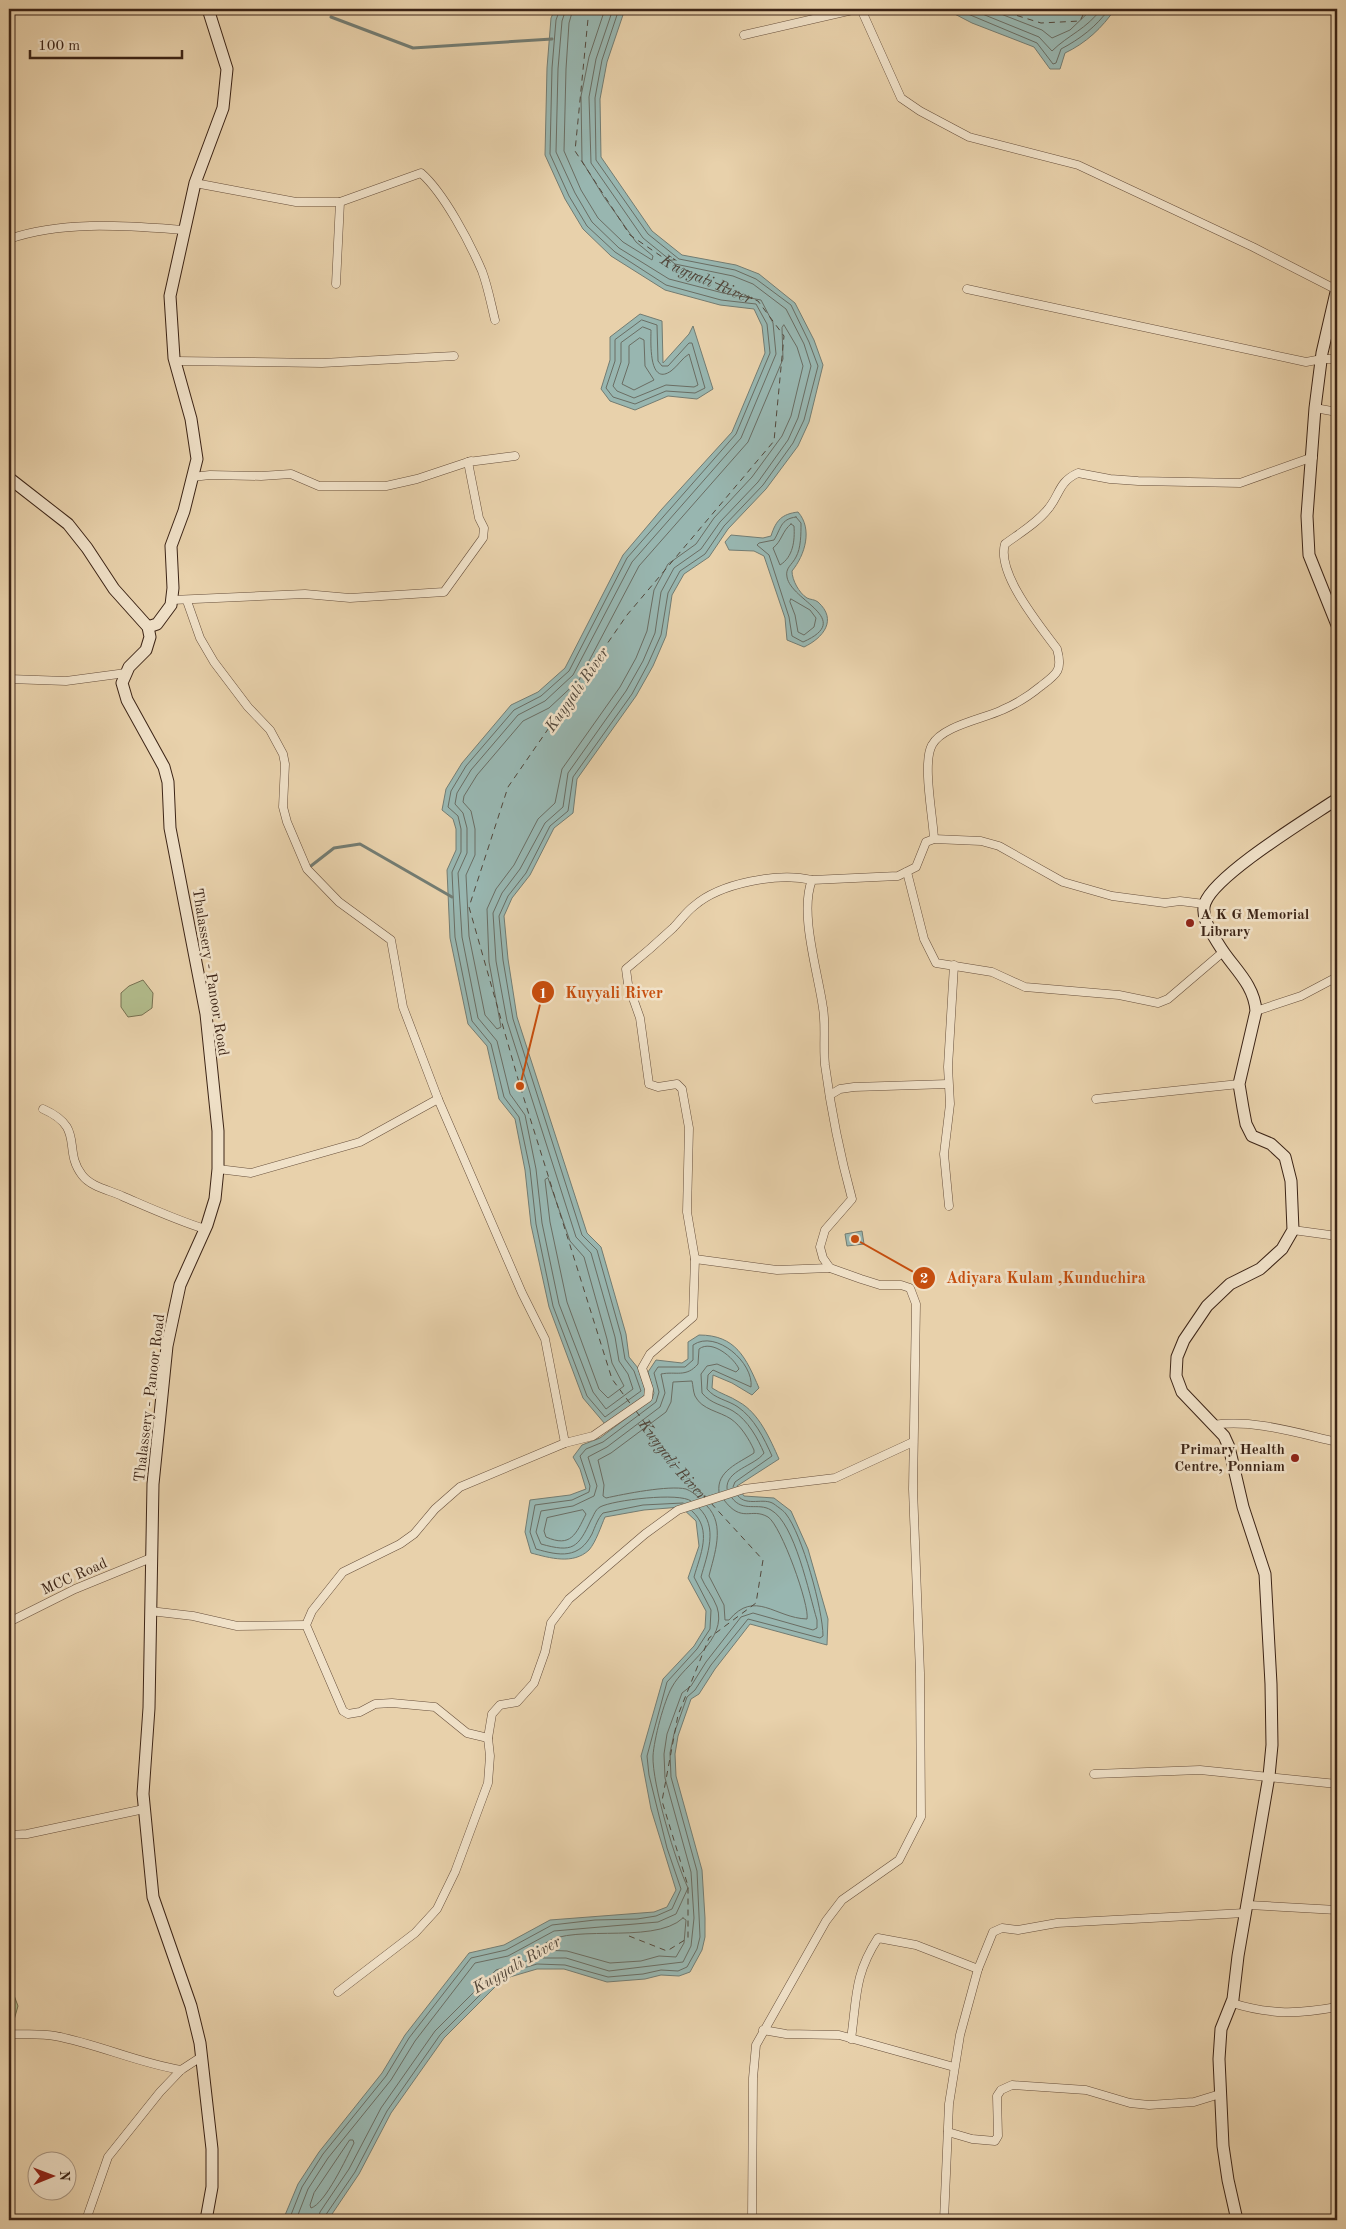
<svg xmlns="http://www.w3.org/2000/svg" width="1346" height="2229" font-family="'Old Standard TT',serif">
	<rect width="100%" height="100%" fill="#e8d1ab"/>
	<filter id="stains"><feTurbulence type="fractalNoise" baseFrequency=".004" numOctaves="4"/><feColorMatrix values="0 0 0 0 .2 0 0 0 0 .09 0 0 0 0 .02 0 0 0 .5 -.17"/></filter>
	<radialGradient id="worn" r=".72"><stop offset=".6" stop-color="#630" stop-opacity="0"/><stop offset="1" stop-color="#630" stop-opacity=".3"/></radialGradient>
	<!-- green -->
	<g fill="#b2bc8c" stroke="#777051">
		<polygon points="143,980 153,993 152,1008 142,1015 128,1017 121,1007 121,993 129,986"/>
		<polygon points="9,1988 12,1990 18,2006 14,2020 9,2024"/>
	</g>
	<!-- water -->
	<g fill="#98b6b0" stroke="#737c72">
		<polygon points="555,9 625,9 607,62 600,99 601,157 652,231 682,255 736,265 759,274 795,303 814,340 823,365 809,422 798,446 766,489 728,529 709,557 684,574 672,595 666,636 653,666 636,696 577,779 573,813 554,828 530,875 512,898 504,916 508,959 517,1017 587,1233 601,1247 626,1334 629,1357 638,1368 646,1392 644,1396 605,1424 583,1398 549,1307 531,1225 525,1170 515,1119 499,1099 487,1046 468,1024 450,938 447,870 456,850 456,829 453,819 442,810 446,789 462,763 511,705 538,692 565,668 623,555 661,510 732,432 765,353 762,326 754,309 720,305 665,290 611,256 583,229 565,199 545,155 547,68 551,18"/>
		<path d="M 945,9 L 1115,9 C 1102,28 1086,43 1065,53 L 1060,69 L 1050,69 L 1034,47 L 972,23 Z"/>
		<polygon points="640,314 662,321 663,363 689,334 693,326 713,389 697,399 668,396 635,410 610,401 601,389 610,360 610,337"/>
		<path d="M 798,512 C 813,529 805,555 792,571 C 792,580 799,593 807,598 C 811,600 814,599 818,602 C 838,620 823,638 804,647 L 787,640 L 785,618 L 764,556 L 754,551 L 729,550 L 725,542 L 731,535 L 763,538 L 771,536 C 776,520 782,514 798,512 Z"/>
		<polygon points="862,1231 864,1244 847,1246 845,1234"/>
		<path d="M 699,1335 C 736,1335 746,1358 759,1388 L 752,1395 L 732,1383 L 713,1375 L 712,1388 C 721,1394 730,1396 739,1402 C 759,1413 770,1439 779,1459 L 737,1486 L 744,1496 L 774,1498 L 791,1511 L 808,1549 L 828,1619 L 827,1645 L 750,1624 L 715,1669 L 699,1694 L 691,1699 L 678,1736 L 675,1754 L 676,1776 L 702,1870 L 705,1918 L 705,1937 L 702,1950 L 690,1972 L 679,1976 L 661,1975 L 645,1979 L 607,1982 L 564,1969 L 537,1969 L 503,1979 L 444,2038 L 391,2113 L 359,2174 L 328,2220 L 283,2220 L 298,2184 L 319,2152 L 382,2073 L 405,2035 L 469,1953 L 504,1945 L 550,1920 L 654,1912 L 667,1907 L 676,1890 L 651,1809 L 641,1756 L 663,1679 L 694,1646 L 705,1628 L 706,1611 L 688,1578 L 699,1546 L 696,1521 L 681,1507 L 644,1510 L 605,1517 C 601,1526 596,1542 589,1550 C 573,1565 550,1558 531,1553 L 525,1532 L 530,1500 L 570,1495 L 586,1489 L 580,1469 L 573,1457 L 582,1445 L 600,1438 L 652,1399 L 654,1393 L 648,1372 L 656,1360 L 682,1363 L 688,1359 L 688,1342 Z"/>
	</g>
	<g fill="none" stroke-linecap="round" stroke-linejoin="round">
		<!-- shore -->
		<g stroke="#6a6d63" stroke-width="1">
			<polyline points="560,9 556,20 552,68 550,154 569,196 587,226 615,252 666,285 721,300 756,304 767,324 770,353 736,434 627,558 569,671 541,696 514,710 466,766 451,791 448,807 458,816 461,829 461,852 452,872 455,937 472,1021 491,1044 504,1097 519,1117 530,1169 536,1224 553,1306 587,1396 605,1417 641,1391 634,1371 625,1359 621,1335 597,1250 582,1235 513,1019 503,960 499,916 508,896 526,873 550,826 568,811 573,777 632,694 648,664 661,635 668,593 680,571 705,554 724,526 763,485 793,443 804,420 818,366 809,342 791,305 756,279 735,270 679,259 648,234 596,160 595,98 602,60 619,9"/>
			<polyline points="566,9 562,21 558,69 556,152 575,193 592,222 619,248 669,279 723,293 761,300 773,323 776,354 741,438 632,562 573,675 545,701 518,715 471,770 457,793 455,804 463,813 467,828 467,853 458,873 462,937 478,1018 497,1041 510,1094 525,1115 536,1169 542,1223 559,1304 593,1392 606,1409 633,1389 628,1374 619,1361 615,1337 591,1253 576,1237 507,1021 496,961 493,913 502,893 520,869 545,823 563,807 568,773 626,691 643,661 655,633 661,592 674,568 701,549 720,522 758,482 788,440 798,418 811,366 804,344 786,309 753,284 733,276 675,264 643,238 591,163 589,97 596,59 613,9"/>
			<polyline points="573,9 569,23 566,69 564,151 581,190 598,218 623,242 652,260 653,256 636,242 604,197 582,161 581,96 589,57 605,9"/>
			<path d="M 956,9 L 1037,43 L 1053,64 L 1056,63 L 1061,49 C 1080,39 1096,27 1109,9"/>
			<path d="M 970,9 L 1039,37 L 1052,51 C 1068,35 1087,29 1101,9"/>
			<polyline points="988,9 1042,30 1052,38 1070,30 1092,9"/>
			<polygon points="642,320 657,325 658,361 662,366 668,366 689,343 692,343 705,388 695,393 666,391 635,404 613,397 606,388 615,361 615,340"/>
			<polygon points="784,325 797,347 803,366 791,416 782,436 752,477 714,518 696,544 668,564 654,590 647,631 636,658 620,687 562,769 555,803 538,819 514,865 496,889 487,909 489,962 501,1027 497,1029 485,1015 469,936 466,875 475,855 475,829 471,811 463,802 464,796 477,775 523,721 549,708 579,680 639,566 748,442 783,359 782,328"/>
			<path d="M 643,327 L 651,330 C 651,340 648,387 671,371 C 678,366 682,358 689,354 L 698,385 L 694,387 L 666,385 L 634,398 L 617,391 L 613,386 L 621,362 L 621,343 Z"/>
			<polygon points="640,338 644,340 645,366 654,380 634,390 622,384 629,363 629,346"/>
			<path d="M 796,517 L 801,523 C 801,534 801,548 796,557 C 792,565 785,568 787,577 C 791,601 855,619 803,642 L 792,636 L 789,617 L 769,555 L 757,545 L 759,543 L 774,540 C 781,529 780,519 796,517 Z"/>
			<path d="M 791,524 L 794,526 C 795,541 793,557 780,565 L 773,548 C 782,541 782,531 791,524 Z"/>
			<polygon points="791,599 810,610 816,618 814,627 804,635 798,632 795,615 790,602"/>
			<polygon points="548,1178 570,1241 584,1257 607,1339 612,1363 624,1386 608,1398 599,1389 567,1302 550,1222 545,1180"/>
			<path d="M 699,1498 C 695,1494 691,1491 686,1489 C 669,1485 624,1494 606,1498 L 603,1496 L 604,1485 L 598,1460 L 611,1453 L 666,1412 L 671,1402 L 673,1382 L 692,1381 C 693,1385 693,1391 695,1396 C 702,1410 719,1411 731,1419 C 741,1426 749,1439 754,1450 L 754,1453 C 739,1463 716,1471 719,1492"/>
			<path d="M 691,1501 C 680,1492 613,1500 600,1507 C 595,1510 594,1515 591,1520 C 578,1548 573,1553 541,1544 L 536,1532 L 541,1511 L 573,1506 L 594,1496 L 597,1486 L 588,1457 L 607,1447 L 660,1407 L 665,1393 L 661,1374 C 676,1371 686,1378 698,1364 L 699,1349 C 712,1339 734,1358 739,1369 L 736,1372 L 717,1364 L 707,1366 L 701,1374 L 702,1393 C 711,1404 723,1405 733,1411 C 748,1420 758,1439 764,1453 C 755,1466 725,1470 727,1489"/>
			<path d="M 683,1503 L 643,1505 L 603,1513 C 598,1518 595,1527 592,1534 C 579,1559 560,1556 536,1549 L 530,1532 L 535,1505 L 572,1500 L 589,1492 L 590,1486 L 580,1456 L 586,1449 L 603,1442 L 656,1402 L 659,1392 L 654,1373 L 658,1367 L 685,1367 L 693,1360 L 693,1345 C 716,1329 754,1363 751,1387 L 713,1370 L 708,1375 L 707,1389 C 715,1399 728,1400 738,1407 C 754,1418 764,1438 772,1456 L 735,1482 L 733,1487"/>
			<path d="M 707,1506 C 726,1525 714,1555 709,1576 L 724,1605 L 725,1620 L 729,1620 C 755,1589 775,1618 807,1619 C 810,1606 781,1525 768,1517 C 751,1507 742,1524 724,1500"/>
			<path d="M 583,1510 L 586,1514 C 576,1534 571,1548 546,1537 L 544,1531 L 547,1518 Z"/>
			<path d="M 683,1918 L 686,1920 L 684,1943 L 676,1957 L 659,1956 L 641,1961 L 610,1963 L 567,1951 L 543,1950 L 541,1948 C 559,1920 653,1947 683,1918 Z"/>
			<path d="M 350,2140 L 353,2140 L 354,2143 C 347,2157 325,2204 311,2208 L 310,2205 L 314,2193 Z"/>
			<path d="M 289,2220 L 302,2187 L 323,2154 L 386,2076 L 409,2038 L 471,1958 L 506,1950 L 552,1925 L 595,1920 L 637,1919 L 656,1916 L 672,1909 L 681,1889 L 667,1848 L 649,1775 L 647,1756 L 667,1682 L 697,1649 L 710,1629 L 711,1610 L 694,1577 C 700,1555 713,1530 692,1511"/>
			<path d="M 296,2220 L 308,2189 L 328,2158 L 391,2080 L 415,2041 L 475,1963 L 508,1956 L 554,1931 L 658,1922 L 676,1914 L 688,1888 C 676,1863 652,1784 653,1756 C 654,1739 664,1701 672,1687 C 684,1664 728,1640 717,1607 C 713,1596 705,1587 701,1577 C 707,1555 719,1527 699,1508"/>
			<path d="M 318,2220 L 320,2212 L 349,2169 L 381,2108 L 435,2031 L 496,1970 L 537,1958 L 566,1958 L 609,1971 L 683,1962 L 691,1946 L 694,1918 L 691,1872 L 665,1778 L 664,1754 L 667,1734 L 682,1693 L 691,1686 L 706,1662 L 741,1617 L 753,1613 L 813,1630 L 817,1628 L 817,1620 C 809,1594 795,1523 771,1510 C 758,1502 743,1513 732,1498"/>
			<path d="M 324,2220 L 325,2216 L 355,2172 L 387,2111 L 440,2035 L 500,1975 L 537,1964 L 565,1965 L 608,1977 L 643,1974 L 661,1970 L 678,1971 L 687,1967 L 697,1949 L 700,1937 L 697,1871 L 671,1777 L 670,1753 L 674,1734 L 687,1697 L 695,1690 L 711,1665 L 748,1619 L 820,1638 L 823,1636 C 823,1610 802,1534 786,1514 C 784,1511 778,1507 774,1504 C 764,1497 747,1507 738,1496"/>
		</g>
		<!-- stream -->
		<g stroke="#737c72" stroke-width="3">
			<polyline points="331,17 413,48 552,39"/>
			<polyline points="307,869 334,848 360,844 452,897"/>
		</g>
		<!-- ferry -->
		<g stroke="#53483c" stroke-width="1" stroke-dasharray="6 5" stroke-linecap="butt">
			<path id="s1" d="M 589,9 L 575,151 L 630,235 L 674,265 L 758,301 L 784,336 L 774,441 L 627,615 L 508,787 L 469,907 L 520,1086 L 612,1379 L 632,1406"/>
			<polyline points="996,9 1041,23 1080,21 1086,9"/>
			<path id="s2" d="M 636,1411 L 675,1464 L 705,1497"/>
			<polyline points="629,1936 667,1951 688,1938 688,1886 662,1801 678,1715 709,1638 756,1603 763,1560 710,1502"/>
		</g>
		<!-- street casing -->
		<g stroke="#674f3b" stroke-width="9">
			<g id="street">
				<polyline points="861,9 901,98 920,111 969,137 1078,165 1253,247 1337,290"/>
				<polyline points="744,35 857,9"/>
				<path d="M 195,183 L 296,202 L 340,202 L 421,173 C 444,193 470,243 482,271 C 488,287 491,304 495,320"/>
				<path d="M 9,239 C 64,220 127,226 184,230"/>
				<polyline points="336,284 340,202"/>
				<polyline points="967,289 1306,362 1322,359 1337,359"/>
				<polyline points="175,361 322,363 454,356"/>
				<polyline points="1315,408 1337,412"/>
				<polyline points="192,477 210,475 261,476 291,474 319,486 386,486 417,479 471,461"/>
				<polyline points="172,600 305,594 350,598 444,592 483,538 484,528 479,518 468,462 515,456"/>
				<polyline points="187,601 200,638 214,662 248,707 270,730 283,754 285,764 283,807 287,822 307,869 339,902 391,940 403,1007 438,1099 522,1293 545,1339 565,1443"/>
				<polyline points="9,679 66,681 126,673"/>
				<path d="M 934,839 C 933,816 922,763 932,745 C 942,726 983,719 1002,710 C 1016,704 1029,696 1041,686 C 1057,674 1063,670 1057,649 C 1040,626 996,573 1005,544 C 1020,533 1037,523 1048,509 C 1060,495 1058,482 1078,473 L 1110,479 L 1138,481 L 1240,483 L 1313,457"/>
				<polyline points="907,872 924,939 936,963 992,972 1025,987 1119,995 1158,1003 1168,999 1223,952"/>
				<polyline points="1256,1011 1301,996 1337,977"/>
				<polyline points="830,1095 840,1089 854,1087 948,1084"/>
				<polyline points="1096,1099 1239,1084"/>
				<path d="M 43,1109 C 86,1128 62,1149 82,1175 C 91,1187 109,1190 122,1196 C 150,1208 176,1220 205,1229"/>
				<polyline points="218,1169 251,1173 360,1142 438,1099"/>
				<polyline points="949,1206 944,1154 950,1104 948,1067 954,965"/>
				<polyline points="1293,1230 1337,1236"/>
				<polyline points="695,1259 777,1270 830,1268"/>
				<path d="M 1213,1425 C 1254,1419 1297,1433 1337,1442"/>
				<polyline points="150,1611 193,1616 237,1626 306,1625"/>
				<polyline points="9,1622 75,1589 151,1558"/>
				<path d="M 488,1738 L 467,1733 L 435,1707 L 392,1703 L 375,1704 L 360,1712 L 348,1714 L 343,1711 L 306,1625 L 312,1611 L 343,1572 L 400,1544 L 414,1534 L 435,1509 L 460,1487 L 565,1443 L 593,1436 L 648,1398 L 649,1389 L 642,1368 L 650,1354 L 693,1317 L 695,1259 L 687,1212 L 689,1128 L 682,1089 L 677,1084 L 658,1087 L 649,1084 L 640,1018 L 628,984 L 626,969 C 642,956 658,942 673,928 C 680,921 686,912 694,906 C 720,883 779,872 812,880"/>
				<polyline points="1094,1774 1200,1770 1337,1784"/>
				<polyline points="9,1835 27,1834 144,1809"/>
				<polyline points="1248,1905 1337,1910"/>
				<polyline points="338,1992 415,1933 437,1909 455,1872 488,1783 490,1756 488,1738 492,1714 500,1705 517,1702 534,1683 545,1652 551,1623 569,1599 645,1534 678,1510 744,1489 835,1478 913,1442"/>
				<path d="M 1232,2003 C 1271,2015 1298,2014 1337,2007"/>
				<polyline points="763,2030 786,2034 839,2035 954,2067"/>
				<path d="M 9,2034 C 25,2035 39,2033 55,2036 C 98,2044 138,2063 181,2070"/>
				<path d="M 851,2039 C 857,1997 854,1975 878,1938 L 916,1945 L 978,1969 L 993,1932 L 1002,1928 L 1018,1930 L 1057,1923 L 1245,1913"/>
				<polyline points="948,2132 972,2139 995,2141 998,2136 997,2096 1001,2090 1012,2085 1086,2090 1130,2103 1149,2105 1194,2102 1220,2094"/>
				<polyline points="86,2220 108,2157 160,2092 181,2070 201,2057"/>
				<path d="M 752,2220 L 753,2078 L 756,2045 L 826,1921 L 842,1900 L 899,1860 L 921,1817 L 920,1673 L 913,1489 L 916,1304 L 910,1288 L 901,1285 L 880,1285 L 861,1279 L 830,1268 L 823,1258 L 820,1247 L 825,1230 L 852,1199 C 840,1155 831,1110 825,1065 C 823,1046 826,1026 823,1008 C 818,972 799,913 812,880 L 898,876 L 916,867 L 926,842 L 934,839 L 981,841 L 999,846 L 1063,882 L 1112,896 L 1165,903 L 1180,901 L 1204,904"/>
				<polyline points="944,2220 949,2104 960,2035 978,1969"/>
			</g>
		</g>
		<!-- secondary casing -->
		<g stroke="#3c2416" stroke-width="13">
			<g id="secondary">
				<polyline points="1337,288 1322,353 1315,408 1307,516 1309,555 1337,625"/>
				<polyline points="9,478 68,524 87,548 114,589 148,627 150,637 146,650 129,667 122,683 127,700 164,767 168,782 170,828 206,1014 218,1131 218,1169 215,1199 207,1225 180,1285 167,1346 153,1484 149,1708 143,1794 153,1897 191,2006 200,2043 212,2149 212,2187 206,2220"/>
				<polyline points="148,627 157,624 171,605 173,588 171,546 184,511 197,459 191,419 174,358 170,296 195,183 223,108 227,69 208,9"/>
				<path d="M 1237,2220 L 1228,2180 L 1223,2146 L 1219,2059 L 1221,2029 L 1233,1999 L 1238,1956 L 1269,1776 L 1272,1745 L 1271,1684 L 1265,1574 L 1243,1507 L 1229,1447 L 1224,1436 L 1182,1392 L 1176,1376 L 1177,1357 L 1184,1340 L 1207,1306 L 1230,1284 L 1260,1269 L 1282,1249 L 1293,1230 L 1291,1181 L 1285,1157 L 1271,1144 L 1252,1136 L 1246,1124 L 1243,1108 L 1239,1084 L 1256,1011 C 1254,983 1232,967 1219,945 C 1212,933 1200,917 1205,903 C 1216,874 1309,818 1337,799"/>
			</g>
		</g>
		<!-- street -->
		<use href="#street" stroke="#f0e1c8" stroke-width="8"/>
		<!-- secondary -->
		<use href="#secondary" stroke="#f0e1c8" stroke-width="11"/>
	</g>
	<!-- markers -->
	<g fill="#8f2418" stroke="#f0e1c8" stroke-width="2">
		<circle cx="1190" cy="923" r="5"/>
		<circle cx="1295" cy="1458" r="5"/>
	</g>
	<g text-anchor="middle" stroke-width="5" stroke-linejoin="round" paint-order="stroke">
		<!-- poi labels -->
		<g font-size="15" font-weight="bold" fill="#3c2416" stroke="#f0e1c8" text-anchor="start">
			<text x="1200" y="919">A K G Memorial<tspan x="1200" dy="17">Library</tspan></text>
			<text x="1285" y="1454" text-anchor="end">Primary Health<tspan x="1285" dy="17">Centre, Ponniam</tspan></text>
		</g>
		<!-- street labels -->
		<g font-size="15" fill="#3c2416" stroke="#f0e1c8">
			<text transform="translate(211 972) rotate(81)" y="5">Thalassery - Panoor Road</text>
			<text transform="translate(149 1398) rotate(-83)" y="5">Thalassery - Panoor Road</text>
			<text transform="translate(74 1576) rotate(-24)" y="5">MCC Road</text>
		</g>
		<!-- water labels -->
		<g font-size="16" font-style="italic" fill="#53483c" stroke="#f0e1c8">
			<text dy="6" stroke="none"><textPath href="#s1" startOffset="332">Kuyyali River</textPath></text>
			<text transform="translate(576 689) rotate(-55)" y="6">Kuyyali River</text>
			<text dy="6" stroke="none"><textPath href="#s2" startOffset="61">Kuyyali River</textPath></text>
			<text transform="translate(516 1964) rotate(-30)" y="6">Kuyyali River</text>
		</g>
	</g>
	<!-- callouts -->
	<path fill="none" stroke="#c64e0e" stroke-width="2" d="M520 1086L543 992M855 1239L924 1278"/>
	<g fill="#c64e0e" stroke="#f0e1c8" stroke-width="2">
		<circle cx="520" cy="1086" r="5"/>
		<circle cx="855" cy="1239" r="5"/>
		<circle cx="543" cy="992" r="12"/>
		<circle cx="924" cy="1278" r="12"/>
	</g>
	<g font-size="15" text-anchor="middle" font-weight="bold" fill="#fff">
		<text x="543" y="998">1</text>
		<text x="924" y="1283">2</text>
	</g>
	<g font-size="16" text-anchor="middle" font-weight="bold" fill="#c64e0e" stroke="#f0e1c8" stroke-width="5" stroke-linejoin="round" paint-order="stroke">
		<text x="614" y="998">Kuyyali River</text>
		<text x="1046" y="1283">Adiyara Kulam ,Kunduchira</text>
	</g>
	<!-- margin -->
	<rect width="1346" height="2229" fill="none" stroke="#e8d1ab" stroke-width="30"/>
	<rect x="10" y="10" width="1326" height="2209" fill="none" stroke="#3c2416" stroke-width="2.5"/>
	<rect x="15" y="15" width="1316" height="2199" fill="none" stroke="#3c2416"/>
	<!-- north arrow -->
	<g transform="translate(52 2176) rotate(89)"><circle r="24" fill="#f0e1c8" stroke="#a89581"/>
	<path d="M0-4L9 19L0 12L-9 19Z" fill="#8f2418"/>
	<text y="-8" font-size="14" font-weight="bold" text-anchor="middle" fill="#3c2416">N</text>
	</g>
	<!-- scale -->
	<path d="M30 50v8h152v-8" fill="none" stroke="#3c2416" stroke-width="2.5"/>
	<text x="38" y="50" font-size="15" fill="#3c2416" stroke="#f0e1c8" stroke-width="4" paint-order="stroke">100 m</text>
	<rect width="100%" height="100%" filter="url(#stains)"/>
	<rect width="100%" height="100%" fill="url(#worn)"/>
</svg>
